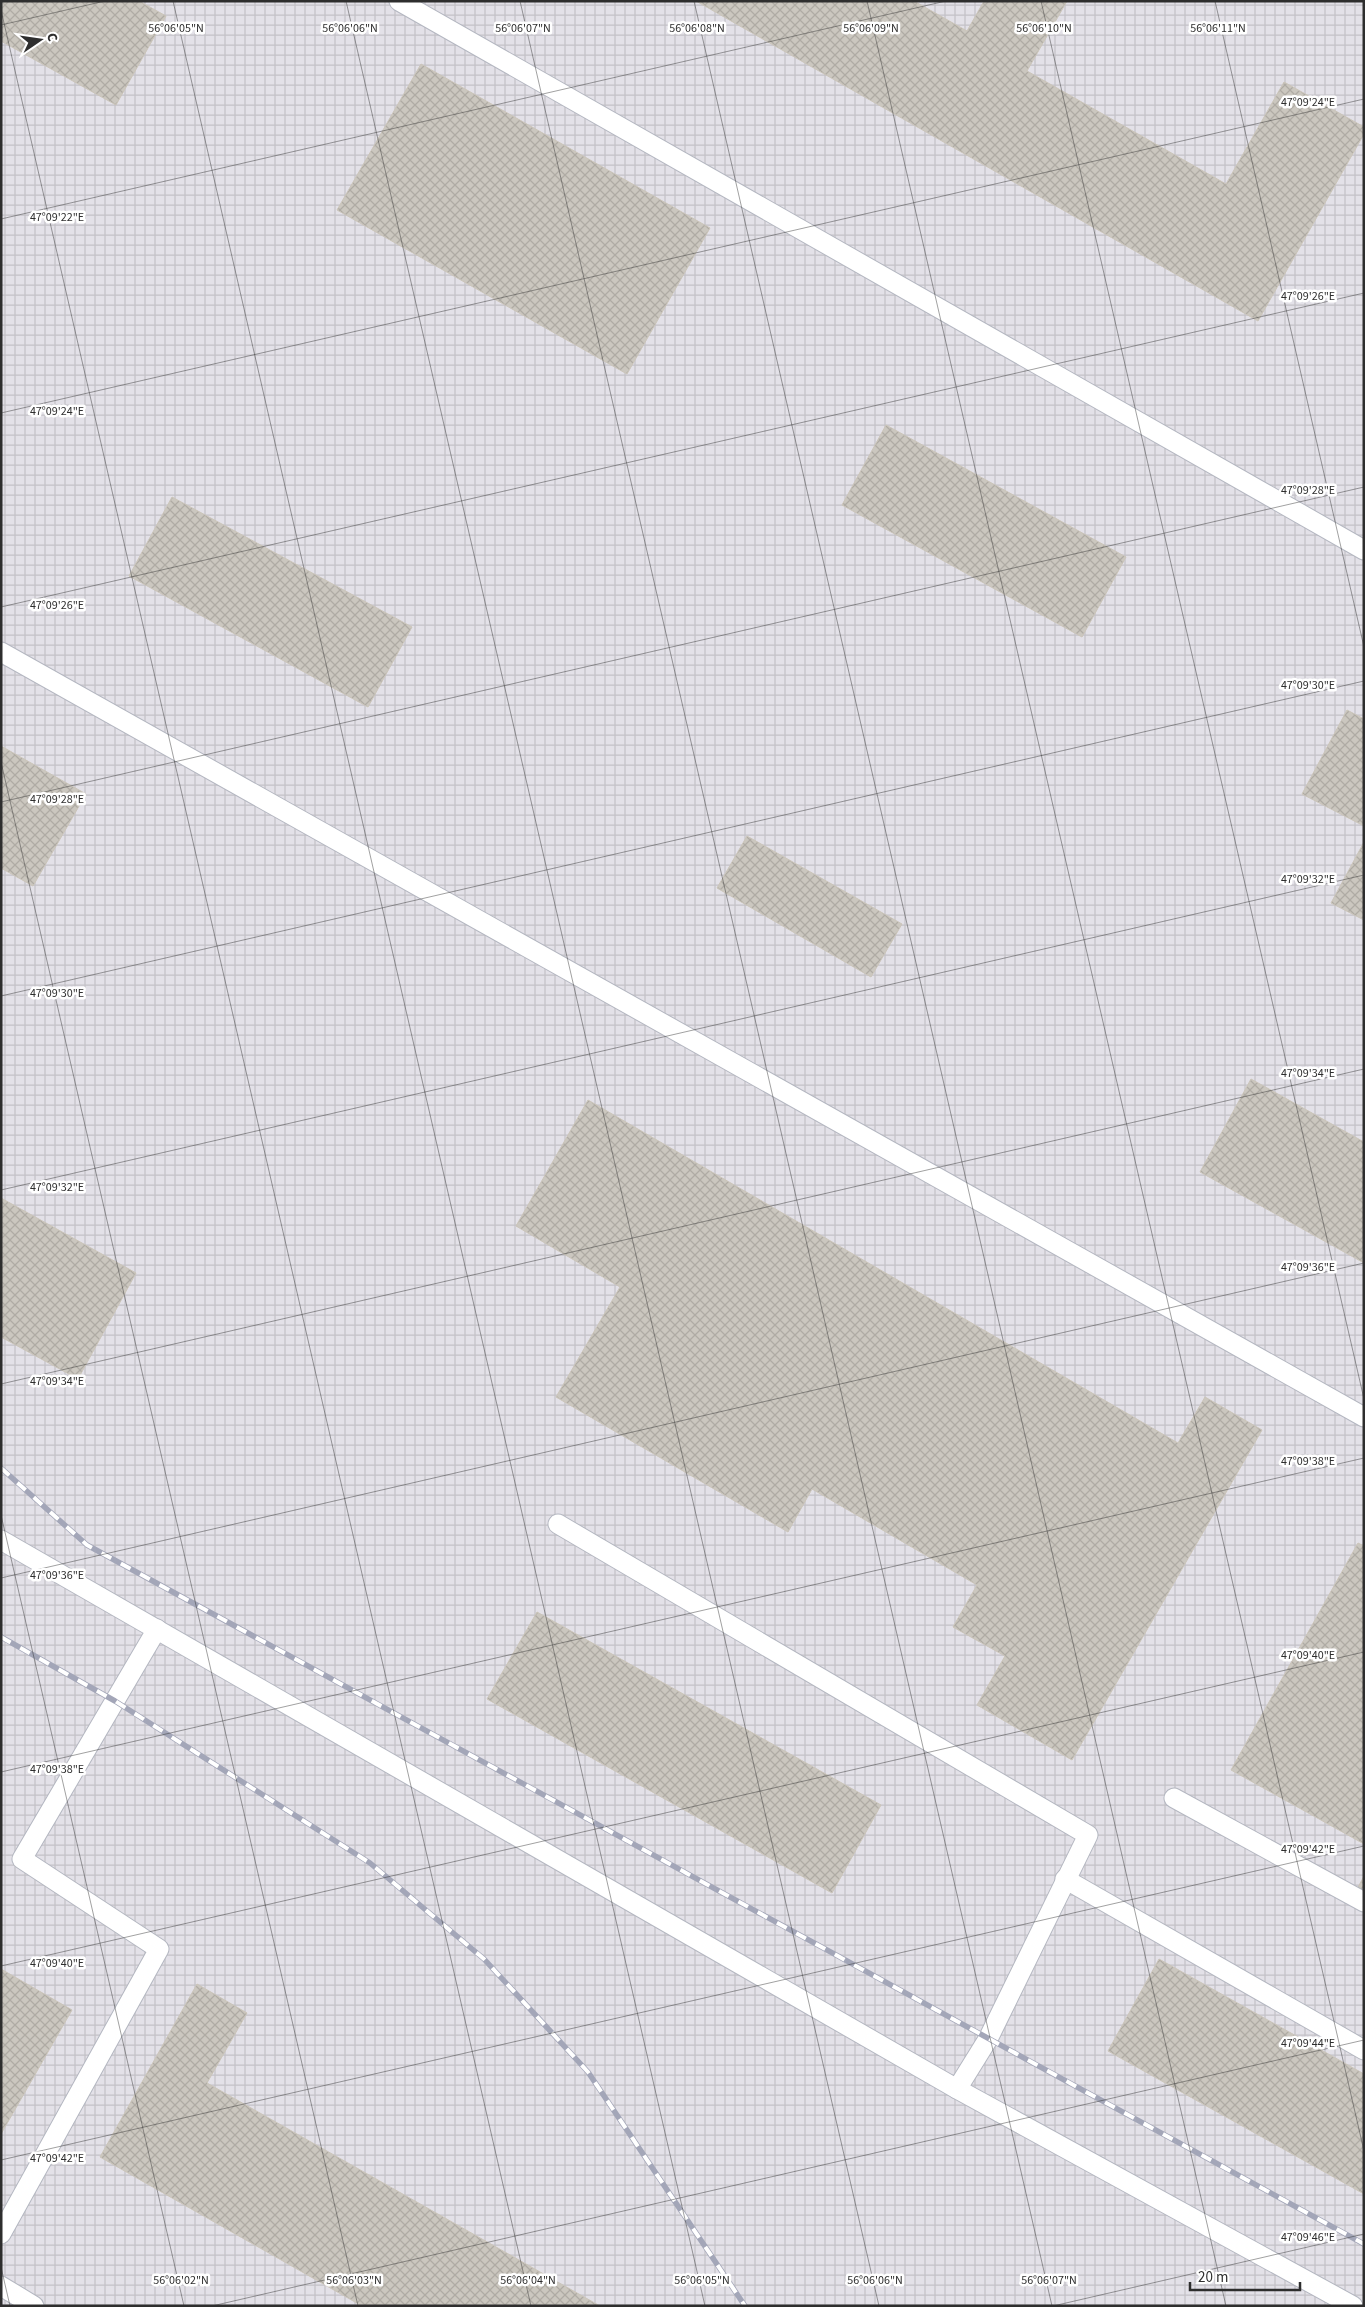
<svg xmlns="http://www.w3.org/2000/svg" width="1365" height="2307" font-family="'Source Sans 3',sans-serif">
	<defs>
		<pattern id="industrial-grid" width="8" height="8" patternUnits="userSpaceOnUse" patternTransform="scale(1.25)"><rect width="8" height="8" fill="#e3e1e8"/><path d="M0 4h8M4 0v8" fill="none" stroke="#c3c1c7"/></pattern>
		<pattern id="building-cross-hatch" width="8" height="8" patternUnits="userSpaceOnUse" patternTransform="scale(1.25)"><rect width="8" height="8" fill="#cbc7bf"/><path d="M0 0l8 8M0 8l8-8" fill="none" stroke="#afaba4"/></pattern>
	</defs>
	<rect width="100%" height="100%" fill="#efe9e1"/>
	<!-- industrial -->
	<rect fill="url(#industrial-grid)" x="1" y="1" width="1363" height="2305"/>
	<!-- building -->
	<g fill="url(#building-cross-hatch)" stroke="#cbc5ba">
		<polygon points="1,1 139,1 166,16 116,105 1,41"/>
		<polygon points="696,1 914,1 967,31 984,1 1067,1 1027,71 1226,184 1284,82 1364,127 1364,134 1258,321"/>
		<polygon points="421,64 710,228 627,374 337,210"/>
		<polygon points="886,425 1126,557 1082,637 842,505"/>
		<polygon points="172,497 412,627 368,707 129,576"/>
		<polygon points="1347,710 1364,719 1364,826 1302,794"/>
		<polygon points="1,746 86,794 33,886 1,868"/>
		<polygon points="747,836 902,924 871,977 717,888"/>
		<polygon points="1364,842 1364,920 1331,903"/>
		<polygon points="1251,1079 1364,1142 1364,1263 1200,1172"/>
		<polygon points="588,1100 1178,1443 1205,1397 1262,1430 1072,1760 977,1705 1005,1656 953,1627 977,1585 812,1489 788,1532 556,1397 620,1287 516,1226"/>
		<polygon points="1,1198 136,1273 78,1379 1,1337"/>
		<polygon points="1358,1543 1364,1546 1364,1844 1231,1770"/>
		<polygon points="537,1612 881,1805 832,1893 487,1699"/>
		<polygon points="1364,1876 1364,1898 1355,1893"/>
		<polygon points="1159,1959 1364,2074 1364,2194 1108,2051"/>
		<polygon points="1,1969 72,2010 1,2134"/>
		<polygon points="197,1984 247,2013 207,2083 600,2306 362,2306 100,2157"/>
	</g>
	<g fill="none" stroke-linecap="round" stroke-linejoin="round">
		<!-- lane casing -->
		<g stroke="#b4b7c1" stroke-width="21">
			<g id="lane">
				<polyline points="399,1 1364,550"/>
				<polyline points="1,652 1364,1417"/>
				<polyline points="558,1524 1088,1835 988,2039 957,2089"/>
				<polyline points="1,1540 957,2089 1353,2306"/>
				<polyline points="1174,1798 1364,1902"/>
				<polyline points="1065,1879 1364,2050"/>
				<polyline points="1,2234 159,1949 22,1859 157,1629"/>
				<polyline points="1,2286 34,2306"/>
			</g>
		</g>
		<!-- lane -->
		<use href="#lane" stroke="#fff" stroke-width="19"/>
		<!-- rail casing -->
		<g stroke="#a3a6b8" stroke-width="5.5">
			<g id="rail">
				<polyline points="1,1468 87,1545 1364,2244"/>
				<polyline points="1,1637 115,1701 370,1863 484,1959 588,2072 745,2306"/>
			</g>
		</g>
		<!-- rail -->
		<use href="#rail" stroke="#fff" stroke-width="4" stroke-dasharray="11" stroke-linecap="butt"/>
	</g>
	<!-- ticks -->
	<path fill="none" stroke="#2e2e2e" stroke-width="1" stroke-opacity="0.45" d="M 173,1 L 705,2306M 346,1 L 879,2306M 520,1 L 1052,2306M 694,1 L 1226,2306M 867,1 L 1364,2151M 1041,1 L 1364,1399M 1215,1 L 1364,647M 1,10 L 531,2306M 1,25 L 105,1M 1,219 L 946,1M 1,413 L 1364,99M 1,607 L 1364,293M 1,762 L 358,2306M 1,802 L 1364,487M 1,996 L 1364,681M 1,1190 L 1364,875M 1,1384 L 1364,1069M 1,1515 L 184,2306M 1,1578 L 1364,1263M 1,1772 L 1364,1458M 1,1966 L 1364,1652M 1,2160 L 1364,1846M 1,2267 L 10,2306M 212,2306 L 1364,2040M 1053,2306 L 1364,2234"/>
	<g font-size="12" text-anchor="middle" fill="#2e2e2e" stroke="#fff" stroke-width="5" stroke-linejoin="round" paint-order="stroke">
		<text x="176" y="32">56°06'05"N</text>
		<text x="350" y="32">56°06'06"N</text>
		<text x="523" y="32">56°06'07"N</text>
		<text x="697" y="32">56°06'08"N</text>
		<text x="871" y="32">56°06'09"N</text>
		<text x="1044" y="32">56°06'10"N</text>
		<text x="1218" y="32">56°06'11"N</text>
		<text x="1308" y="106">47°09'24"E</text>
		<text x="57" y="221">47°09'22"E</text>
		<text x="1308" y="300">47°09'26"E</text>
		<text x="57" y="415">47°09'24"E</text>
		<text x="1308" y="494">47°09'28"E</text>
		<text x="57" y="609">47°09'26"E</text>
		<text x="1308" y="689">47°09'30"E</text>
		<text x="57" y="803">47°09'28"E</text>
		<text x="1308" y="883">47°09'32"E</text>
		<text x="57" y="997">47°09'30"E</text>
		<text x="1308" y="1077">47°09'34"E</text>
		<text x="57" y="1191">47°09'32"E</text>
		<text x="1308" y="1271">47°09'36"E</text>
		<text x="57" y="1385">47°09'34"E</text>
		<text x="1308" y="1465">47°09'38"E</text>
		<text x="57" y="1579">47°09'36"E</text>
		<text x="1308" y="1659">47°09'40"E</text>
		<text x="57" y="1773">47°09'38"E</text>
		<text x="1308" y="1853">47°09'42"E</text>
		<text x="57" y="1967">47°09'40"E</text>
		<text x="1308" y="2047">47°09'44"E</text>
		<text x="57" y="2162">47°09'42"E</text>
		<text x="1308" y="2241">47°09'46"E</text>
		<text x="181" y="2284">56°06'02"N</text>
		<text x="354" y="2284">56°06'03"N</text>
		<text x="528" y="2284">56°06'04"N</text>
		<text x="702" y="2284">56°06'05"N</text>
		<text x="875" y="2284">56°06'06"N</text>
		<text x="1049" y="2284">56°06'07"N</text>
	</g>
	<!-- border -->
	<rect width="1365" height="2307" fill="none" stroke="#2e2e2e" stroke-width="5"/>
	<!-- north arrow -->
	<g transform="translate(40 40) rotate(77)" stroke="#ffffff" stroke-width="4" paint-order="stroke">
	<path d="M0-4L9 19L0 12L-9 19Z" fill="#2e2e2e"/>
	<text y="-8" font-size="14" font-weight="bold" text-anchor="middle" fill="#2e2e2e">С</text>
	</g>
	<!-- scale -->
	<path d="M1190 2282v8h110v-8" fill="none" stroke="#2e2e2e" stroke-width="2.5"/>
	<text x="1198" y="2282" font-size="15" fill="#2e2e2e" stroke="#ffffff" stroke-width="4" paint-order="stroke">20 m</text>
</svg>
